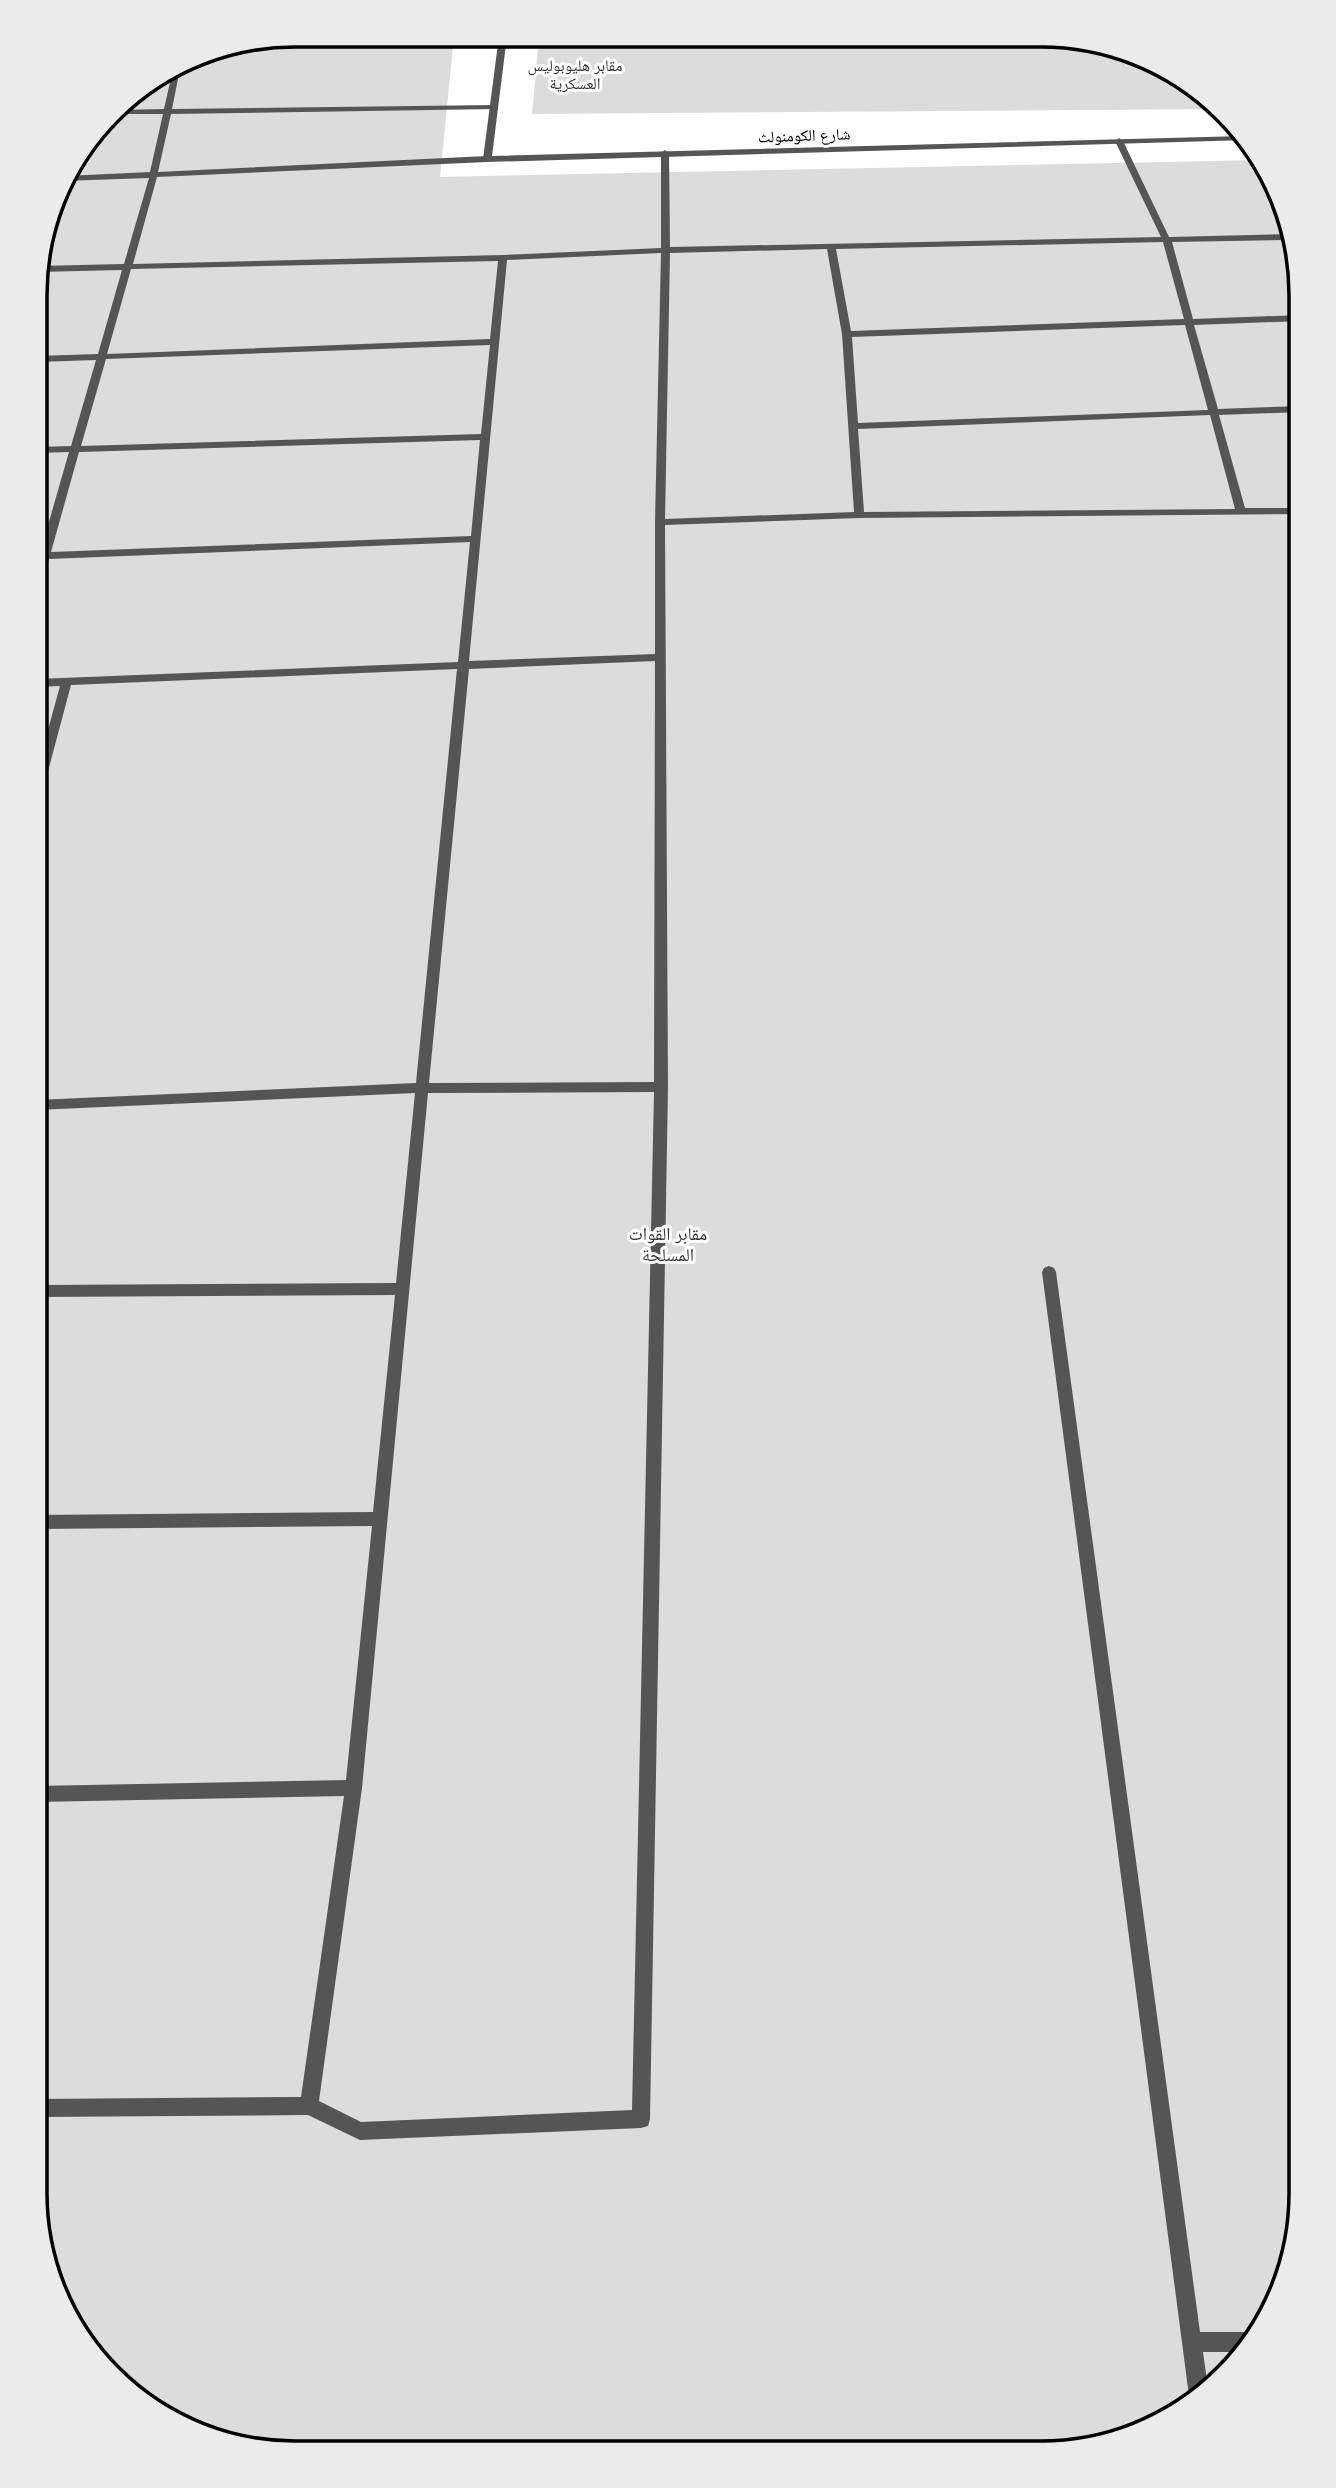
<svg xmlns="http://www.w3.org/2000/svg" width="1336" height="2488" font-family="Mulish,'Noto Naskh Arabic',sans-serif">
	<rect width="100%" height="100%" fill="#fff"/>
	<!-- green -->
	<g fill="#dcdcdc">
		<polygon points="296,35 454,36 440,177 1262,160 1287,211 1301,296 1300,2210 1281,2292 1247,2351 1186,2409 1125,2439 1040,2453 261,2451 181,2426 124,2389 79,2338 49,2277 35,2192 37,262 62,180 123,100 196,55"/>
		<path d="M 539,37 L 1091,40 C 1137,56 1187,71 1221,109 L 532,114 Z"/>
	</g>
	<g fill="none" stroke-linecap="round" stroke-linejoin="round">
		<!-- lane -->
		<g fill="#555" fill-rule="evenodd">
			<path d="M 181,64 L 172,109 L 494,105 L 498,107 L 494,109 L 171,114 L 158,172 L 487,156 L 491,159 L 487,162 L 157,177 L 133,264 L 503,255 L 661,248 L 661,153 L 665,150 L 669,153 L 670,247 L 1161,237 L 1115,141 L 1119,138 L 1123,141 L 1169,237 L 1291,234 L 1291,240 L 1172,242 L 1193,319 L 1301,315 L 1301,321 L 1194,325 L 1218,409 L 1301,406 L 1301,412 L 1219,415 L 1245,508 L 1301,508 L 1301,514 L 859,518 L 665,525 L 668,1087 L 650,2119 L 648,2126 L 641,2128 L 360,2140 L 308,2115 L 35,2117 L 35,2099 L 301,2097 L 344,1796 L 35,1802 L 35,1786 L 346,1780 L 372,1526 L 36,1529 L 36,1515 L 373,1512 L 395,1295 L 36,1297 L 36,1285 L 396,1283 L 415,1093 L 36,1110 L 36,1100 L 416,1083 L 457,669 L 71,685 L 43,790 L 37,794 L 37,770 L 60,686 L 37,687 L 37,679 L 458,662 L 470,542 L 49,559 L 42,582 L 37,585 L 37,553 L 40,553 L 69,452 L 37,453 L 37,447 L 71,446 L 96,360 L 37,362 L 37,356 L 98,354 L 122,270 L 37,272 L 37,266 L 124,264 L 149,178 L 62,181 L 65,176 L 150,172 L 163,114 L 113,114 L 116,110 L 164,109 L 173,69 ZM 1163,242 L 1184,319 L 851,331 L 836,249 ZM 827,249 L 842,334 L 854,512 L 665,519 L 670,253 ZM 661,253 L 655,522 L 655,654 L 469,661 L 507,260 ZM 498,261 L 490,339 L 107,354 L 131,269 ZM 1185,325 L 1208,410 L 858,423 L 852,337 ZM 490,345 L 481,434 L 81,446 L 106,359 ZM 1210,415 L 1235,509 L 864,512 L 858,429 ZM 480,440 L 471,536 L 51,552 L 79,452 ZM 655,661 L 654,1082 L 429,1083 L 469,669 ZM 654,1092 L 632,2110 L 361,2122 L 319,2101 L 362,1788 L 428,1093 Z"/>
			<polygon points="1049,1266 1054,1268 1056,1272 1200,2332 1252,2332 1257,2334 1246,2352 1203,2352 1208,2388 1192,2403 1189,2396 1042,1272 1044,1268"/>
		</g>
		<!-- street -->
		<polygon fill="#555" fill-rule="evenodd" points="499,36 507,36 492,156 1244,136 1248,140 487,162 483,159"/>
	</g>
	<g text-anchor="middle" stroke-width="6" stroke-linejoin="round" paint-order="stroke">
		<!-- far-park labels -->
		<g font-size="16" fill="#333" stroke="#fff">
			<text x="575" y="71">مقابر هليوبوليس<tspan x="575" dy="18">العسكرية</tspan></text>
		</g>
		<!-- far-street labels -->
		<g font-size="16" fill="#000" stroke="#fff">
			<text transform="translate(804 135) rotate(-2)" y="6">شارع الكومنولث</text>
		</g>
		<!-- park labels -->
		<g font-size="18" fill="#333" stroke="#fff">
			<text x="668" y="1240">مقابر القوات<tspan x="668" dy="21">المسلحة</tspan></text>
		</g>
	</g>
	<!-- crop -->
	<path d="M0 0H1336V2488H0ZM295 47H1041A248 248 0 0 1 1289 295V2193A248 248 0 0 1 1041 2441H295A248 248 0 0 1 47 2193V295A248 248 0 0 1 295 47Z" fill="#ebebeb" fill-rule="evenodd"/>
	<path fill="none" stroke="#000" stroke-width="3.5" d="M295 47H1041A248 248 0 0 1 1289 295V2193A248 248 0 0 1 1041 2441H295A248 248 0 0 1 47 2193V295A248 248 0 0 1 295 47Z"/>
</svg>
